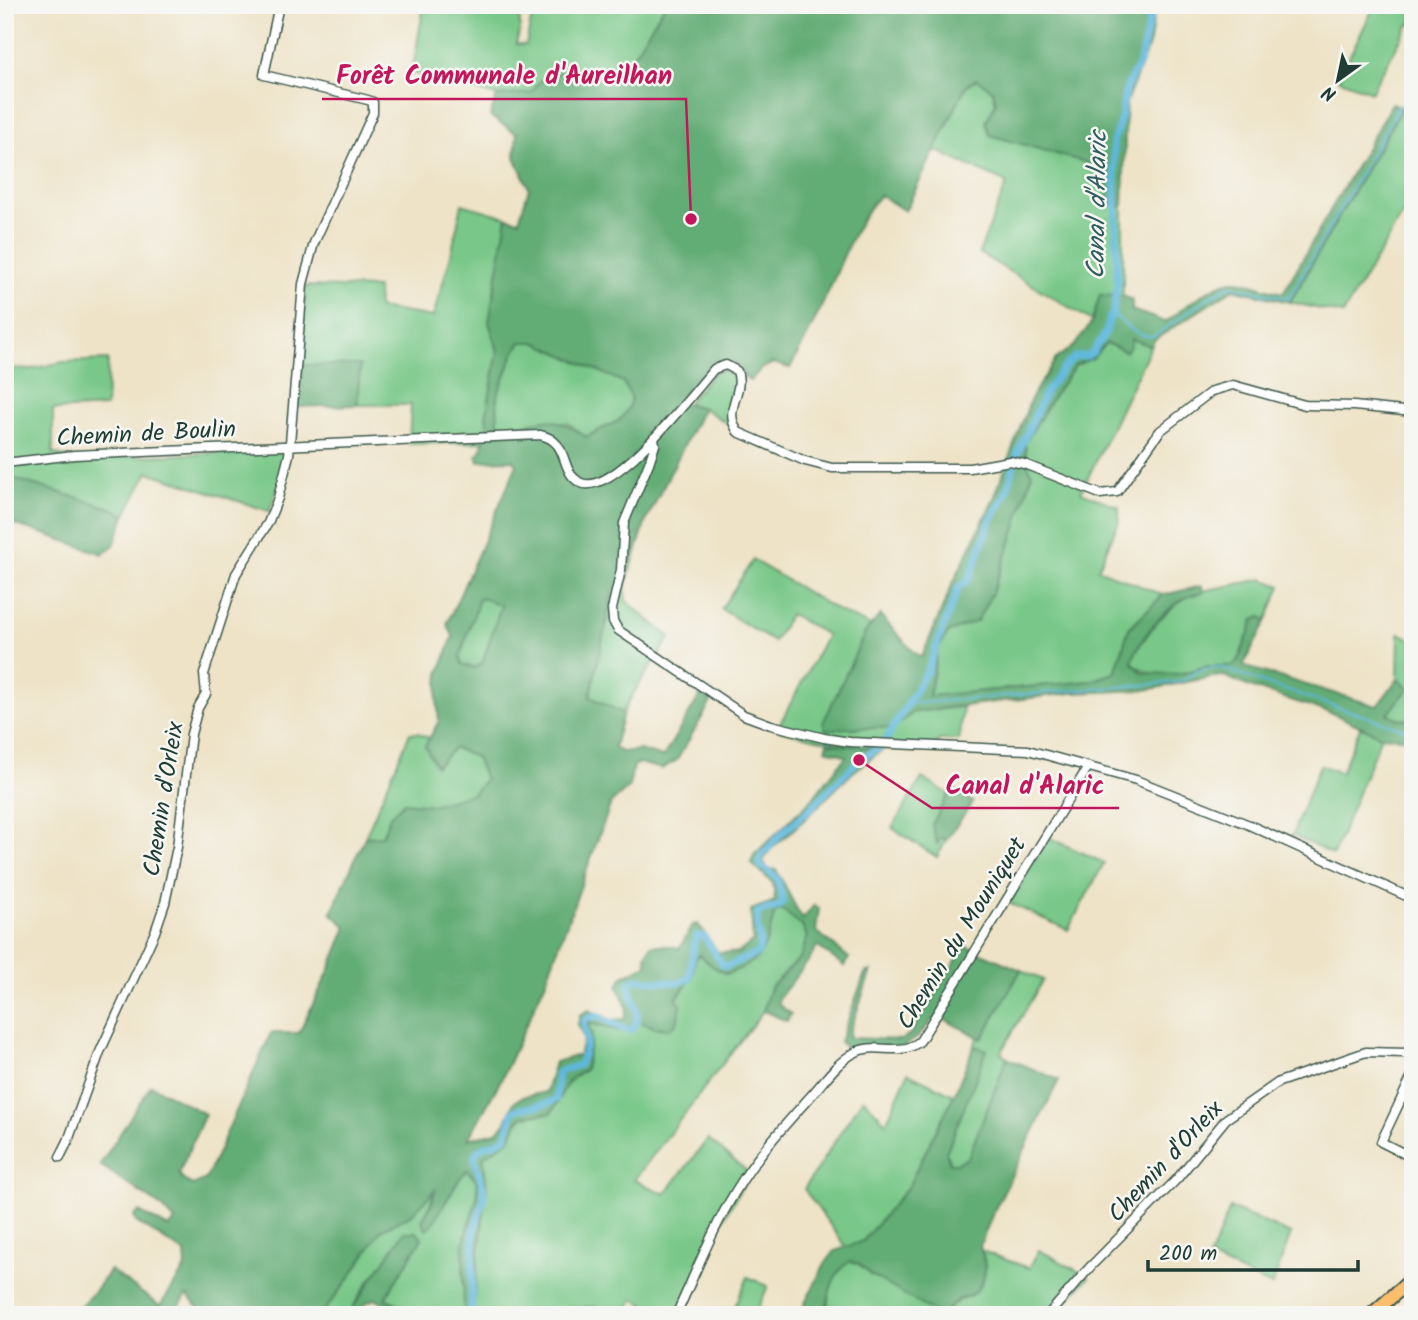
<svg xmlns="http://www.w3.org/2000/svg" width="1418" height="1320" font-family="Kalam,sans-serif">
	<rect width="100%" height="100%" fill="#f6f6f2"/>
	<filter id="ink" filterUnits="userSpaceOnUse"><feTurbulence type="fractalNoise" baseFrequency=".0143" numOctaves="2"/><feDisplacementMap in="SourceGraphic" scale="14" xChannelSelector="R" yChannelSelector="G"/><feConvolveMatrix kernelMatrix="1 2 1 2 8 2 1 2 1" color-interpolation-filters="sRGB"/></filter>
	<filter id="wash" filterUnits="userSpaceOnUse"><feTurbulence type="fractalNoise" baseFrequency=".00686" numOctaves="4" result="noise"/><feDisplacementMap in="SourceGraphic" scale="28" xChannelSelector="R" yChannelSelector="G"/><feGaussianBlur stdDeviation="1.57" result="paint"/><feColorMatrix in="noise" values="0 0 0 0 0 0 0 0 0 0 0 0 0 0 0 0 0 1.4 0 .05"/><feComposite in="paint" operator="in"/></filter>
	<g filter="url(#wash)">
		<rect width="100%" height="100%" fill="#eee3c7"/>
		<!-- green -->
		<g fill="#79c889" stroke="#4c825e" stroke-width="2">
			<polygon points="424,5 449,5 477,12 479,5 519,5 520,29 516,44 526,45 534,5 665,5 626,67 556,73 539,82 531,94 497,96 412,73"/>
			<polygon points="1375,5 1413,5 1413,25 1409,24 1371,92 1338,79"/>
			<polygon points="977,79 993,91 996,103 986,122 990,135 1088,163 1105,173 1108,203 1123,207 1123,296 1100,295 1092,321 979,253 1007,183 935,150 966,86"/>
			<polygon points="1402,107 1413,113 1413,197 1343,314 1290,302"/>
			<polygon points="462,204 507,217 489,322 498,351 487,415 488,434 483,442 409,444 411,405 357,405 360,365 302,365 305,286 377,288 378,308 433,317 451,255"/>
			<polygon points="1131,339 1151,346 1081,492 1119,507 1119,521 1098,569 1163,595 1129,628 1115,673 1090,681 929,697 938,648 949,632 960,628 992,593 1013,537 1032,474 1027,462 1025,443 1052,398 1076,365 1093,358 1106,342"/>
			<polygon points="521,342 535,342 623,382 631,397 629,407 620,420 586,437 568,423 498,432 497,396 514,353"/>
			<polygon points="108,360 106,407 53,410 53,453 69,459 287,450 282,478 269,511 148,472 125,516 114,509 5,476 5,367 27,370 63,362"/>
			<path d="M 725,370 L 731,373 C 741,389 726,407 728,424 L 703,408 L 687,403 L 715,371 Z"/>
			<path d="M 753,560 L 842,613 L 871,626 L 865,633 L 824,723 L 845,728 L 893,728 L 914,712 L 963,707 L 959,740 L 939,740 L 935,750 C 875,750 834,745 777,729 L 827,635 L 790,614 L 774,642 L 721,609 Z"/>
			<path d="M 1263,579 L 1281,586 L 1267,620 L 1260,617 L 1254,620 L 1238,661 L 1232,666 C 1198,663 1161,690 1132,662 L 1134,654 L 1156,623 L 1175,605 L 1192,593 Z"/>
			<path d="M 625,587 L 626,601 L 670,637 C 654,665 636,684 623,713 L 590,697 L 613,591 Z"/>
			<polygon points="482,598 502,605 482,664 474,668 462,664 459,657 479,599"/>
			<polygon points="1399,633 1413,640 1413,720 1399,719 1387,714 1408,688 1398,679"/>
			<polygon points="1361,725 1381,736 1333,855 1292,835 1320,765 1341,773"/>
			<polygon points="410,733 418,733 429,738 425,746 454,748 476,757 485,779 474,793 432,805 404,802 390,816 382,837 365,837"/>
			<polygon points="922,778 949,794 932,825 941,838 947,839 937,857 892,828"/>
			<polygon points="1048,837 1104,863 1068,930 1009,903"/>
			<path d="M 782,910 L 802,926 L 807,936 L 801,957 L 770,988 L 763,1011 L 634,1180 L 665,1194 L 708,1139 L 750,1174 L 726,1214 L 679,1315 L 663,1315 L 634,1299 L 624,1315 L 601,1315 L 596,1306 L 548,1312 L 543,1315 L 473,1315 C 475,1274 482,1235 486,1194 C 488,1182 483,1169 484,1156 L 509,1140 L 517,1122 L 523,1116 L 551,1113 C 558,1103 560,1093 567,1083 C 572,1074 583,1065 587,1056 C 593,1042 587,1034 589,1023 L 610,1029 L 639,1021 L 656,1028 L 692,977 L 696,957 L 699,955 L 712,966 L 726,974 L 771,926 L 775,912 Z"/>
			<polygon points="1021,970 1043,980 1001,1052 1007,1058 968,1158 957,1163 950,1163 946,1153 987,1050 974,1046 978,1037 982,1039"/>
			<polygon points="908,1073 954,1095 908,1187 863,1241 846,1247 804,1189 863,1098 886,1123"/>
			<polygon points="467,1170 477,1181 478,1194 463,1245 464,1315 422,1315 385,1299 422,1238 416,1232 368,1282 348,1315 321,1315 351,1276 381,1230 412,1214 436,1188 423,1221 432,1225 459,1179"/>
			<polygon points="1230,1208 1291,1234 1272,1286 1209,1258"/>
			<path d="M 1039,1250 L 1089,1277 L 1053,1315 L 827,1315 C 827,1294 832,1273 850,1261 L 859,1264 L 871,1275 L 948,1311 C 958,1297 966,1300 975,1292 C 987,1280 987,1266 982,1251 L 1029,1268 Z"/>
			<polygon points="748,1277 768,1286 755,1315 731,1315"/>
		</g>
		<!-- forest -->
		<g fill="#62ac75" stroke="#407454" stroke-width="2" fill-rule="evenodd">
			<path d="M 665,5 L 1155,5 L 1150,42 L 1126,103 L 1123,207 L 1108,203 L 1105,173 L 1088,163 L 990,135 L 986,122 L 996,102 L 993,91 L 977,79 L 966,86 L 905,211 L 880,195 C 855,222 844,257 829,290 C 817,317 804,343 790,368 L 773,363 L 761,369 L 750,381 C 743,377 741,369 735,365 C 712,353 690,387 678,402 L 703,408 L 646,521 L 625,587 L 613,591 L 590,697 L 623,713 L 614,747 L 621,752 L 639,750 L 663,757 L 701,694 L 711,702 L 677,760 L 662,769 L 638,763 L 633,767 L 629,787 L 611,803 L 546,981 L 502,1078 L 468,1139 L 496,1132 L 505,1124 L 514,1102 L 522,1097 L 546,1092 L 555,1062 L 579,1055 L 584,1038 L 578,1025 L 580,1015 L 589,1010 L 611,1020 L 625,1019 L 627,1007 L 618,986 L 623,976 L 647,965 L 646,956 L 651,945 L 663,945 L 680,948 L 693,925 L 698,924 L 718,952 L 738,953 L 753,941 L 751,910 L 775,901 L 773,883 L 751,863 L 754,855 L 813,798 L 846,756 L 826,749 L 827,743 L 882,750 L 852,773 L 804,820 L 771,849 L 763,861 L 768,869 L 776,870 C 786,886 792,903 803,919 L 814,905 L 819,908 L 816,931 L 849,958 L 844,966 L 817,946 L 810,959 L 779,998 L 778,1004 L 791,1014 L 787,1021 L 763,1011 L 770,988 L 801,957 L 807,936 L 802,926 L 782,910 L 775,912 C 764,949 767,960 726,974 L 712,966 L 700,955 L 696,957 L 692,977 L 676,998 L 681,1005 L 677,1022 L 670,1029 L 656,1028 L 639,1021 L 620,1031 L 589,1023 L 587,1026 L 592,1034 L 585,1070 C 559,1084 566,1092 551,1113 L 523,1116 L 517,1122 L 509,1140 L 484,1156 C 483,1169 488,1182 486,1194 C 481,1235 475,1274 473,1315 L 464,1315 L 463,1245 L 478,1194 L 477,1181 L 467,1170 L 459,1179 L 432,1225 L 426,1229 L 422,1221 L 432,1203 L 435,1190 L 412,1214 L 381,1230 L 351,1276 L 321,1315 L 205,1315 L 187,1295 L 173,1315 L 72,1315 L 92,1294 L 110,1270 L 160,1306 L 186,1267 L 185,1253 L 136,1222 L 134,1216 L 139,1212 L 169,1228 L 175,1221 L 163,1208 L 100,1165 L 151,1085 L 205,1114 L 179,1173 L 183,1180 L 193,1185 L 206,1179 L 271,1033 L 299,1033 L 329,971 L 347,927 L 331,913 L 365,837 L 382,836 L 390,816 L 404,802 L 432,805 L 474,793 L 485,779 L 476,757 L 454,748 L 436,766 L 425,746 L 439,721 L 437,699 L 439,674 L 453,636 L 447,624 L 517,465 L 513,460 L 479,461 L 476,456 L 481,452 L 483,442 L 488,434 L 486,415 L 498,351 L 489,322 L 507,217 L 519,220 L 529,188 L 515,157 L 517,134 L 490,116 L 497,96 L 531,93 L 539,82 L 556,73 L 626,67 ZM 521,342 L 535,342 L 623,382 L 631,397 L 629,407 L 620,420 L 586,437 C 543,406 541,426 498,431 L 497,396 L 514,353 ZM 482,598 L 501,605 L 482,664 L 474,668 L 462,664 L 460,657 L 479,599 Z"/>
			<path d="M 1392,103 L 1402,107 L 1290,302 L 1233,289 L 1154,340 L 1151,346 L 1131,339 L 1130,346 L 1126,352 L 1106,343 L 1093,358 L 1075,365 L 1052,398 L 1025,443 L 1027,462 L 1032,474 L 1013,537 L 992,593 L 977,621 L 949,632 L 938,648 L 929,696 L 1090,681 L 1115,673 L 1129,628 L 1163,595 L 1202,586 L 1203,593 C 1175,594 1139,637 1132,662 L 1143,673 L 1181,674 L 1206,666 L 1232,666 L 1238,661 L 1254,620 L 1260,617 L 1267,620 L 1243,666 L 1377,706 L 1398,679 L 1409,688 L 1388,714 L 1399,719 L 1413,720 L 1413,739 L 1381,736 L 1334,714 L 1250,687 L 1224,676 L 1212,677 L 1146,690 L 1071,693 L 914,712 L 893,728 L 845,728 L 826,730 L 823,723 L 865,633 L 880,615 L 914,652 L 922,657 L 953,583 L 993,501 L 1032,396 L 1056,359 L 1074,346 L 1092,322 L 1100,295 L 1123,296 L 1132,300 L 1132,310 L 1165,322 C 1183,310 1214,280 1236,281 C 1251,281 1267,291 1283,293 Z"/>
			<polygon points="302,365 360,365 357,405 297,407"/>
			<polygon points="5,476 114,509 125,516 114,545 103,554 5,521"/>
			<polygon points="956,790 973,802 947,839 941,838 937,844 932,825 949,794"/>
			<polygon points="965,946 1021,970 982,1039 942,1018 932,1020 918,1037 903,1047 846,1048 840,1042 865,973 871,971 849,1034 851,1038 901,1040 911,1033"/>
			<path d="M 974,1046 L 987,1050 L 946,1153 L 950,1163 L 957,1163 L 968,1158 L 1007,1058 L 1059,1080 L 993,1213 L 980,1246 C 985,1262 989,1279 975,1292 C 970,1297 960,1297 955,1302 C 946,1310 949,1311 937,1314 L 871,1275 L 859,1264 L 850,1261 C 832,1273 827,1294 827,1315 L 799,1315 L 824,1265 L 835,1251 L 863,1241 L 908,1187 L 954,1095 Z"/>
			<polygon points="404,1232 417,1232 422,1238 385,1298 422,1315 409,1315 375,1299 366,1303 359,1315 348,1315"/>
		</g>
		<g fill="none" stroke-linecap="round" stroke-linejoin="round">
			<!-- stream -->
			<g stroke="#5fb8dc" stroke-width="2">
				<polyline points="1409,103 1413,100"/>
				<path d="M 1113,314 C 1123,324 1139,339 1155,336 L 1206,299 L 1230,286 L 1289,298 L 1398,108 L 1402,105"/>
				<polyline points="907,704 1180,682 1196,672 1213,667 1224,668 1255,680 1413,732"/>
			</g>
			<!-- canal -->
			<path stroke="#5fb8dc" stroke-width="7" d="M 471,1315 L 474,1230 L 484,1199 L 483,1186 L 474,1158 L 477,1151 L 484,1146 L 498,1142 L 506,1137 L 513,1111 C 527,1105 543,1108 556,1099 L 558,1072 L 579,1065 C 586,1049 589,1040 583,1024 L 585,1020 L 597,1015 L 623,1029 L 631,1030 C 647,1014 628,1001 630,982 L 636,979 L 678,983 L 689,979 L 695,940 L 697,936 L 704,936 L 723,966 L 728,966 L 758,953 C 764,939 754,926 758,912 L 778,907 L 783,901 L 777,878 L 760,865 L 760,857 L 782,833 L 808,811 L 859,760 L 882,746 L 886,740 L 927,671 L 956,594 L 959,587 L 967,582 L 973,569 L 991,520 L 1007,492 L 1016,457 L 1046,391 L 1067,364 L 1075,357 L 1087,356 L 1093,352 L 1106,332 L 1110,317 L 1113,314 L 1117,284 L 1116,192 L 1113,142 L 1121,118 L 1125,91 L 1140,61 L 1153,5"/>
		</g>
	</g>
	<g filter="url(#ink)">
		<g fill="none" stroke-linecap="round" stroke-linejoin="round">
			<!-- minor casing -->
			<g stroke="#3e564a" stroke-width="11">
				<g id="minor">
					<polyline points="654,438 655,445 649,463 624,523 621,570 612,609 613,621 618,630 744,715 771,725 824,738 850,742 1028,750 1136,780 1247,824 1413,899"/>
					<path d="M 5,463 L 74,455 L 540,435 C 570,441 559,470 579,482 C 611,501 694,392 714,369 L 726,365 L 737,371 C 745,393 722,409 738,432 L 805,461 L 832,468 L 970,468 L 1010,461 L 1024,464 L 1100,494 L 1117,492 L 1160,431 L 1212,391 L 1233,385 L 1305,405 L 1354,406 L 1413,412"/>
					<polyline points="1413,1074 1381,1142 1413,1158"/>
					<polyline points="60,1157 68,1141 100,1052 155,932 165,903 177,847 191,734 198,708 206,694 204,674 236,574 268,523 278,498 289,455 303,284 314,243 373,113 373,102 368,100 264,75 279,5"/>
					<path d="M 676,1315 C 697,1270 715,1222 742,1181 C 761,1151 785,1125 809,1098 C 823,1083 836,1063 854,1053 C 874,1041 901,1058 920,1041 L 1088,767"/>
					<polyline points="1048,1315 1091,1266 1177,1179 1226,1119 1279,1082 1366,1052 1406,1053 1413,1050"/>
				</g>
			</g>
			<!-- primary casing -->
			<g stroke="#3e564a" stroke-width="16">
				<polyline id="primary" points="1371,1315 1413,1278"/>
			</g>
			<!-- minor -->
			<use href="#minor" stroke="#fff" stroke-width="8"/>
			<!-- primary -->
			<use href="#primary" stroke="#fabe6d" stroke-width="12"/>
		</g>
	</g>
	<g text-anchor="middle" stroke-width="5" stroke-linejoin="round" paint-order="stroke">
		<!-- street labels -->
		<g font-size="24" fill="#1f3d34" stroke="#f6f6f2">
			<text transform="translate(146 433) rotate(-3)" y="8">Chemin de Boulin</text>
			<text transform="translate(163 799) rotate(-81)" y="8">Chemin d'Orleix</text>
			<text transform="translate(961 933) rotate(-58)" y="8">Chemin du Mouniquet</text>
			<text transform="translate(1165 1161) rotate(-47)" y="8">Chemin d'Orleix</text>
		</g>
		<!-- water labels -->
		<g font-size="26" font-style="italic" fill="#2f5c5e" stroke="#f6f6f2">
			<text transform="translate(1096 205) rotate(-89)" y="9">Canal d'Alaric</text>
		</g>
	</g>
	<!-- callouts -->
	<path fill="none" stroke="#c2185b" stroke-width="2.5" d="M691 219L686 99H322M859 760L932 808H1119"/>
	<g fill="#c2185b" stroke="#f6f6f2" stroke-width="2.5">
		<circle cx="691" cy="219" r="7"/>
		<circle cx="859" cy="760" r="7"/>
	</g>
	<g font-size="26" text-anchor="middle" font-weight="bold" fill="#c2185b" stroke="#f6f6f2" stroke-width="5" stroke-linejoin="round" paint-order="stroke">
		<text x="504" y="84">Forêt Communale d'Aureilhan</text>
		<text x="1025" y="794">Canal d'Alaric</text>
	</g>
	<!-- margin -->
	<rect width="1418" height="1320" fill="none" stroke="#f6f6f2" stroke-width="28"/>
	<!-- north arrow -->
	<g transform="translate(1338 80) rotate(213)" stroke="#f6f6f2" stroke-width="5" paint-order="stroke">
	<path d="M0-5L12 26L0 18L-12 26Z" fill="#1f3d34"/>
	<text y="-10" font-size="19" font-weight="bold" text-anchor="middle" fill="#1f3d34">N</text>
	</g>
	<!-- scale -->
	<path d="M1148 1260v10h210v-10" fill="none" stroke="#1f3d34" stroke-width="3.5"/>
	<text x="1159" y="1260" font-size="21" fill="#1f3d34" stroke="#f6f6f2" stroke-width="5" paint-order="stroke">200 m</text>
</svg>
